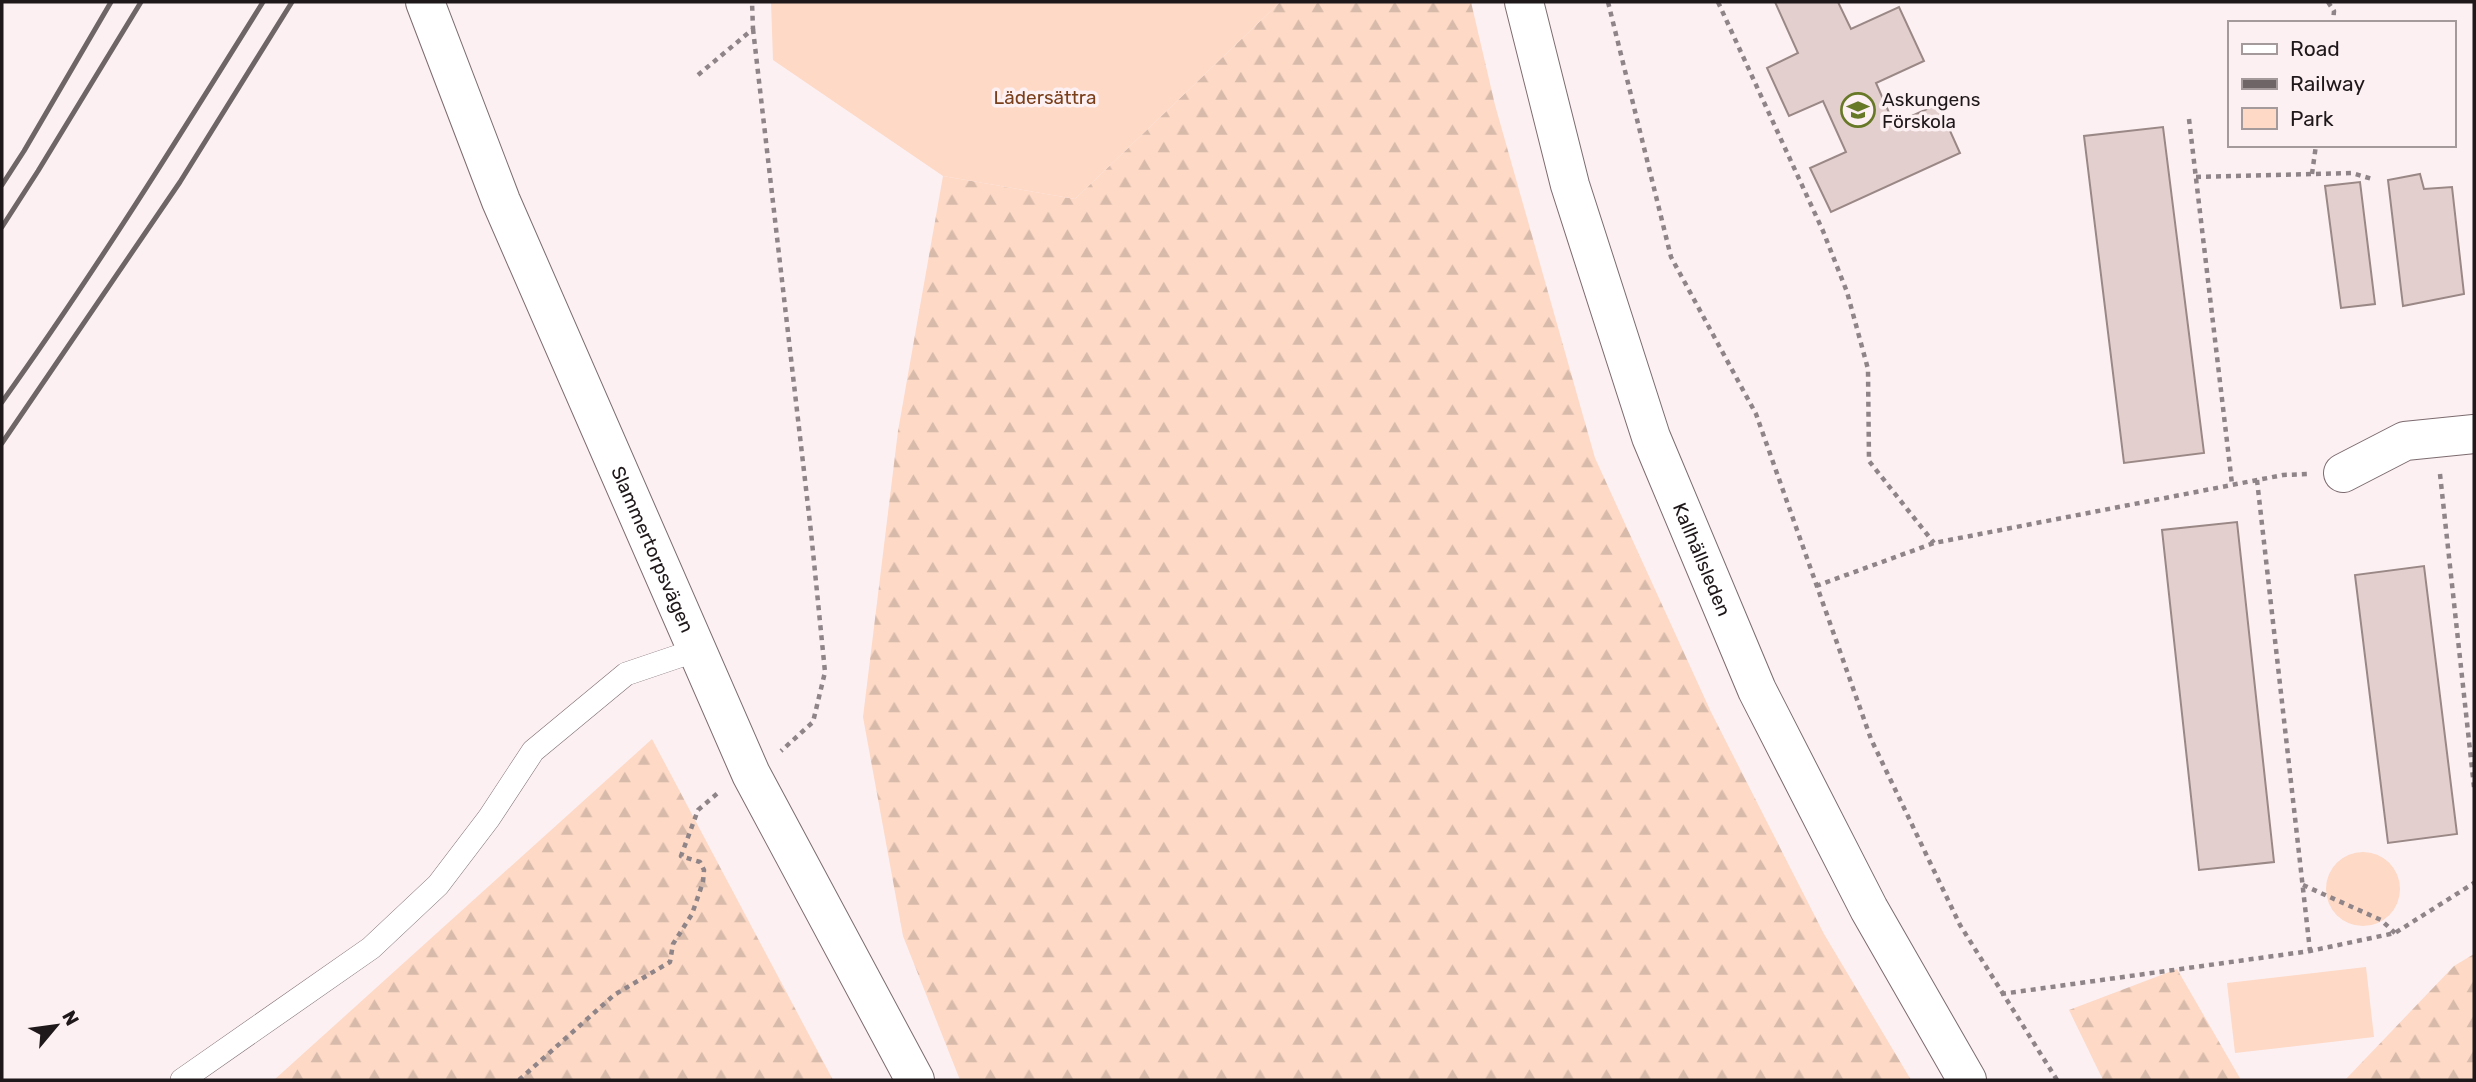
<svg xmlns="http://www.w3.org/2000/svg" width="2476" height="1082" font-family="Rubik,sans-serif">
	<defs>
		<pattern id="forest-firs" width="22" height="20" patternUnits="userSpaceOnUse" patternTransform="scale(1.75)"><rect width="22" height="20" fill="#fdd9c6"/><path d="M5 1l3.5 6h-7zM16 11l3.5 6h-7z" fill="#d8baaa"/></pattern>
	</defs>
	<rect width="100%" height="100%" fill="#fcf0f3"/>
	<!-- forest -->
	<g fill="url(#forest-firs)">
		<polygon points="1280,2 1471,2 1495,105 1595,458 1711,712 1824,934 1911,1080 960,1080 903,936 863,717 898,431 943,176 1075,199"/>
		<polygon points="652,739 833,1080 274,1080"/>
		<polygon points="2474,954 2474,1080 2345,1080 2454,966"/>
		<polygon points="2177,969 2241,1080 2103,1080 2069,1010"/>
	</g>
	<!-- green -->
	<g fill="#fdd9c6">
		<polygon points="771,2 1280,2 1075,199 943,176 773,60"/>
		<circle cx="2363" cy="889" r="37"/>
		<polygon points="2366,967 2374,1037 2235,1053 2227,983"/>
	</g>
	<!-- building -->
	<g fill="#e3cfcd" stroke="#9a8886" stroke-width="2">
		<polygon points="1775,2 1838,2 1851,29 1899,7 1924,61 1876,83 1894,124 1938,104 1960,153 1831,212 1810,168 1846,152 1823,101 1789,116 1767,68 1798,53"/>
		<polygon points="2163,127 2204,453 2124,463 2084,136"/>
		<polygon points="2420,174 2424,189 2452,187 2464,294 2403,306 2388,180"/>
		<polygon points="2360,182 2375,304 2341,308 2325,186"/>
		<polygon points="2237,522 2274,862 2199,870 2162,530"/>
		<polygon points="2424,566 2457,834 2388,843 2355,575"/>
	</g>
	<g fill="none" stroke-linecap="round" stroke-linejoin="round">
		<!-- lane casing -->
		<g stroke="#7c6b6f" stroke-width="24">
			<polyline id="lane" points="182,1080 371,948 438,885 489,818 533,751 626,674 697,650"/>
		</g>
		<!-- street casing -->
		<g stroke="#7c6b6f" stroke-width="40">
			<polyline id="street" points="2343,473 2405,441 2474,434"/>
		</g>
		<!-- secondary casing -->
		<g stroke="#7c6b6f" stroke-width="40">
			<g id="secondary">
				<path id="s1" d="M 425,2 L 501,201 L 751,774 L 915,1080"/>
				<path id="s2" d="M 1524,2 L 1570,185 L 1651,437 L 1757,690 L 1869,909 L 1967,1080"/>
			</g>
		</g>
		<!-- path -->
		<g stroke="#8f8588" stroke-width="4.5" stroke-dasharray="5 5" stroke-linecap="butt">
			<polyline points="1608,2 1671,257 1756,414 1871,739 1960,925 2057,1080"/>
			<polyline points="1718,2 1823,231 1847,292 1868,369 1869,461 1934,543"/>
			<polyline points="2328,2 2334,11 2333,23"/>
			<polyline points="753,29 811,532 825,672 813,722 781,751"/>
			<polyline points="698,75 753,29 752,2"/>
			<polyline points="2189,119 2232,484"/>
			<polyline points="2312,174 2316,145"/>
			<polyline points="2196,177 2352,173 2372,179"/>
			<polyline points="2440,474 2474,787"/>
			<polyline points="2257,480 2310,951"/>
			<polyline points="1816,586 1934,543 2283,475 2307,474"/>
			<polyline points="2303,885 2381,920 2395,933"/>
			<polyline points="2001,994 2310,951 2395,933 2474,883"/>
			<polyline points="519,1080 614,995 670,962 673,944 692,914 703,882 704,870 700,862 681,856 698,810 719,792"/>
		</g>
		<!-- lane -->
		<use href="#lane" stroke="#fff" stroke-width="23"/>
		<!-- street -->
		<use href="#street" stroke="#fff" stroke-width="38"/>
		<!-- secondary -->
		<use href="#secondary" stroke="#fff" stroke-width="38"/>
		<!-- rail -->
		<g stroke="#6e6567" stroke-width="5">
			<polyline points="2,185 24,151 111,2"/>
			<polyline points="2,227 38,171 141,2"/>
			<path d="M 2,402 C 95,272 179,137 263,2"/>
			<polyline points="2,443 180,182 292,2"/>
		</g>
	</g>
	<!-- icons -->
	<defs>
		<g id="school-ring" transform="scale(1.75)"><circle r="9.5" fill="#fcf0f3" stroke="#677826" stroke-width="1.5"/><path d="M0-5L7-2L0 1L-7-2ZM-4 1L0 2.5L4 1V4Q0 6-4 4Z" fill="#677826"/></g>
	</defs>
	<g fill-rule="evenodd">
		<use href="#school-ring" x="1858" y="110"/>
	</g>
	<g text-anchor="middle" stroke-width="7" stroke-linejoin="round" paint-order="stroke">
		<!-- park labels -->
		<g font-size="19" fill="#7a3f1b" stroke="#fcf0f3">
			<text x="1045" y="104">Lädersättra</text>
		</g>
		<!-- poi labels -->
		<g font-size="19" fill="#1f181a" stroke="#fcf0f3" text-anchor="start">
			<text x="1882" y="106">Askungens<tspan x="1882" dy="22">Förskola</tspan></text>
		</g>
		<!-- street labels -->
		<g font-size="19" fill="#1f181a" stroke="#fcf0f3">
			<text dy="7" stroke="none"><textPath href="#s1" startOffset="593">Slammertorpsvägen</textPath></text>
			<text dy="7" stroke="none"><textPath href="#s2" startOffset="586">Kallhällsleden</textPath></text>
		</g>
	</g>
	<!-- border -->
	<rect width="2476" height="1082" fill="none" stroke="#1f181a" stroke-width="7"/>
	<!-- legend -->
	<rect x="2228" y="21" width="228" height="126" fill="#fcf0f3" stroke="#a49a9c" stroke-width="2"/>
	<rect x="2242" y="44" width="35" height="10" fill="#ffffff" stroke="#a49a9c" stroke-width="2"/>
	<text x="2290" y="56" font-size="21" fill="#1f181a">Road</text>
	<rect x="2242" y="79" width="35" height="10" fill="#6e6567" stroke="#a49a9c" stroke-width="2"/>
	<text x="2290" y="91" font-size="21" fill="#1f181a">Railway</text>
	<rect x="2242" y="108" width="35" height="21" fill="#fdd9c6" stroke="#a49a9c" stroke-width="2"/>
	<text x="2290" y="126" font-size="21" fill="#1f181a">Park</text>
	<!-- north arrow -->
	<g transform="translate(56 1026) rotate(61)" stroke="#fcf0f3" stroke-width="5" paint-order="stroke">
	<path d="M0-5L12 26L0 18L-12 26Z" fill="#1f181a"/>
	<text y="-10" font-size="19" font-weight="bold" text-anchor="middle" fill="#1f181a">N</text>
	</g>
</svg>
